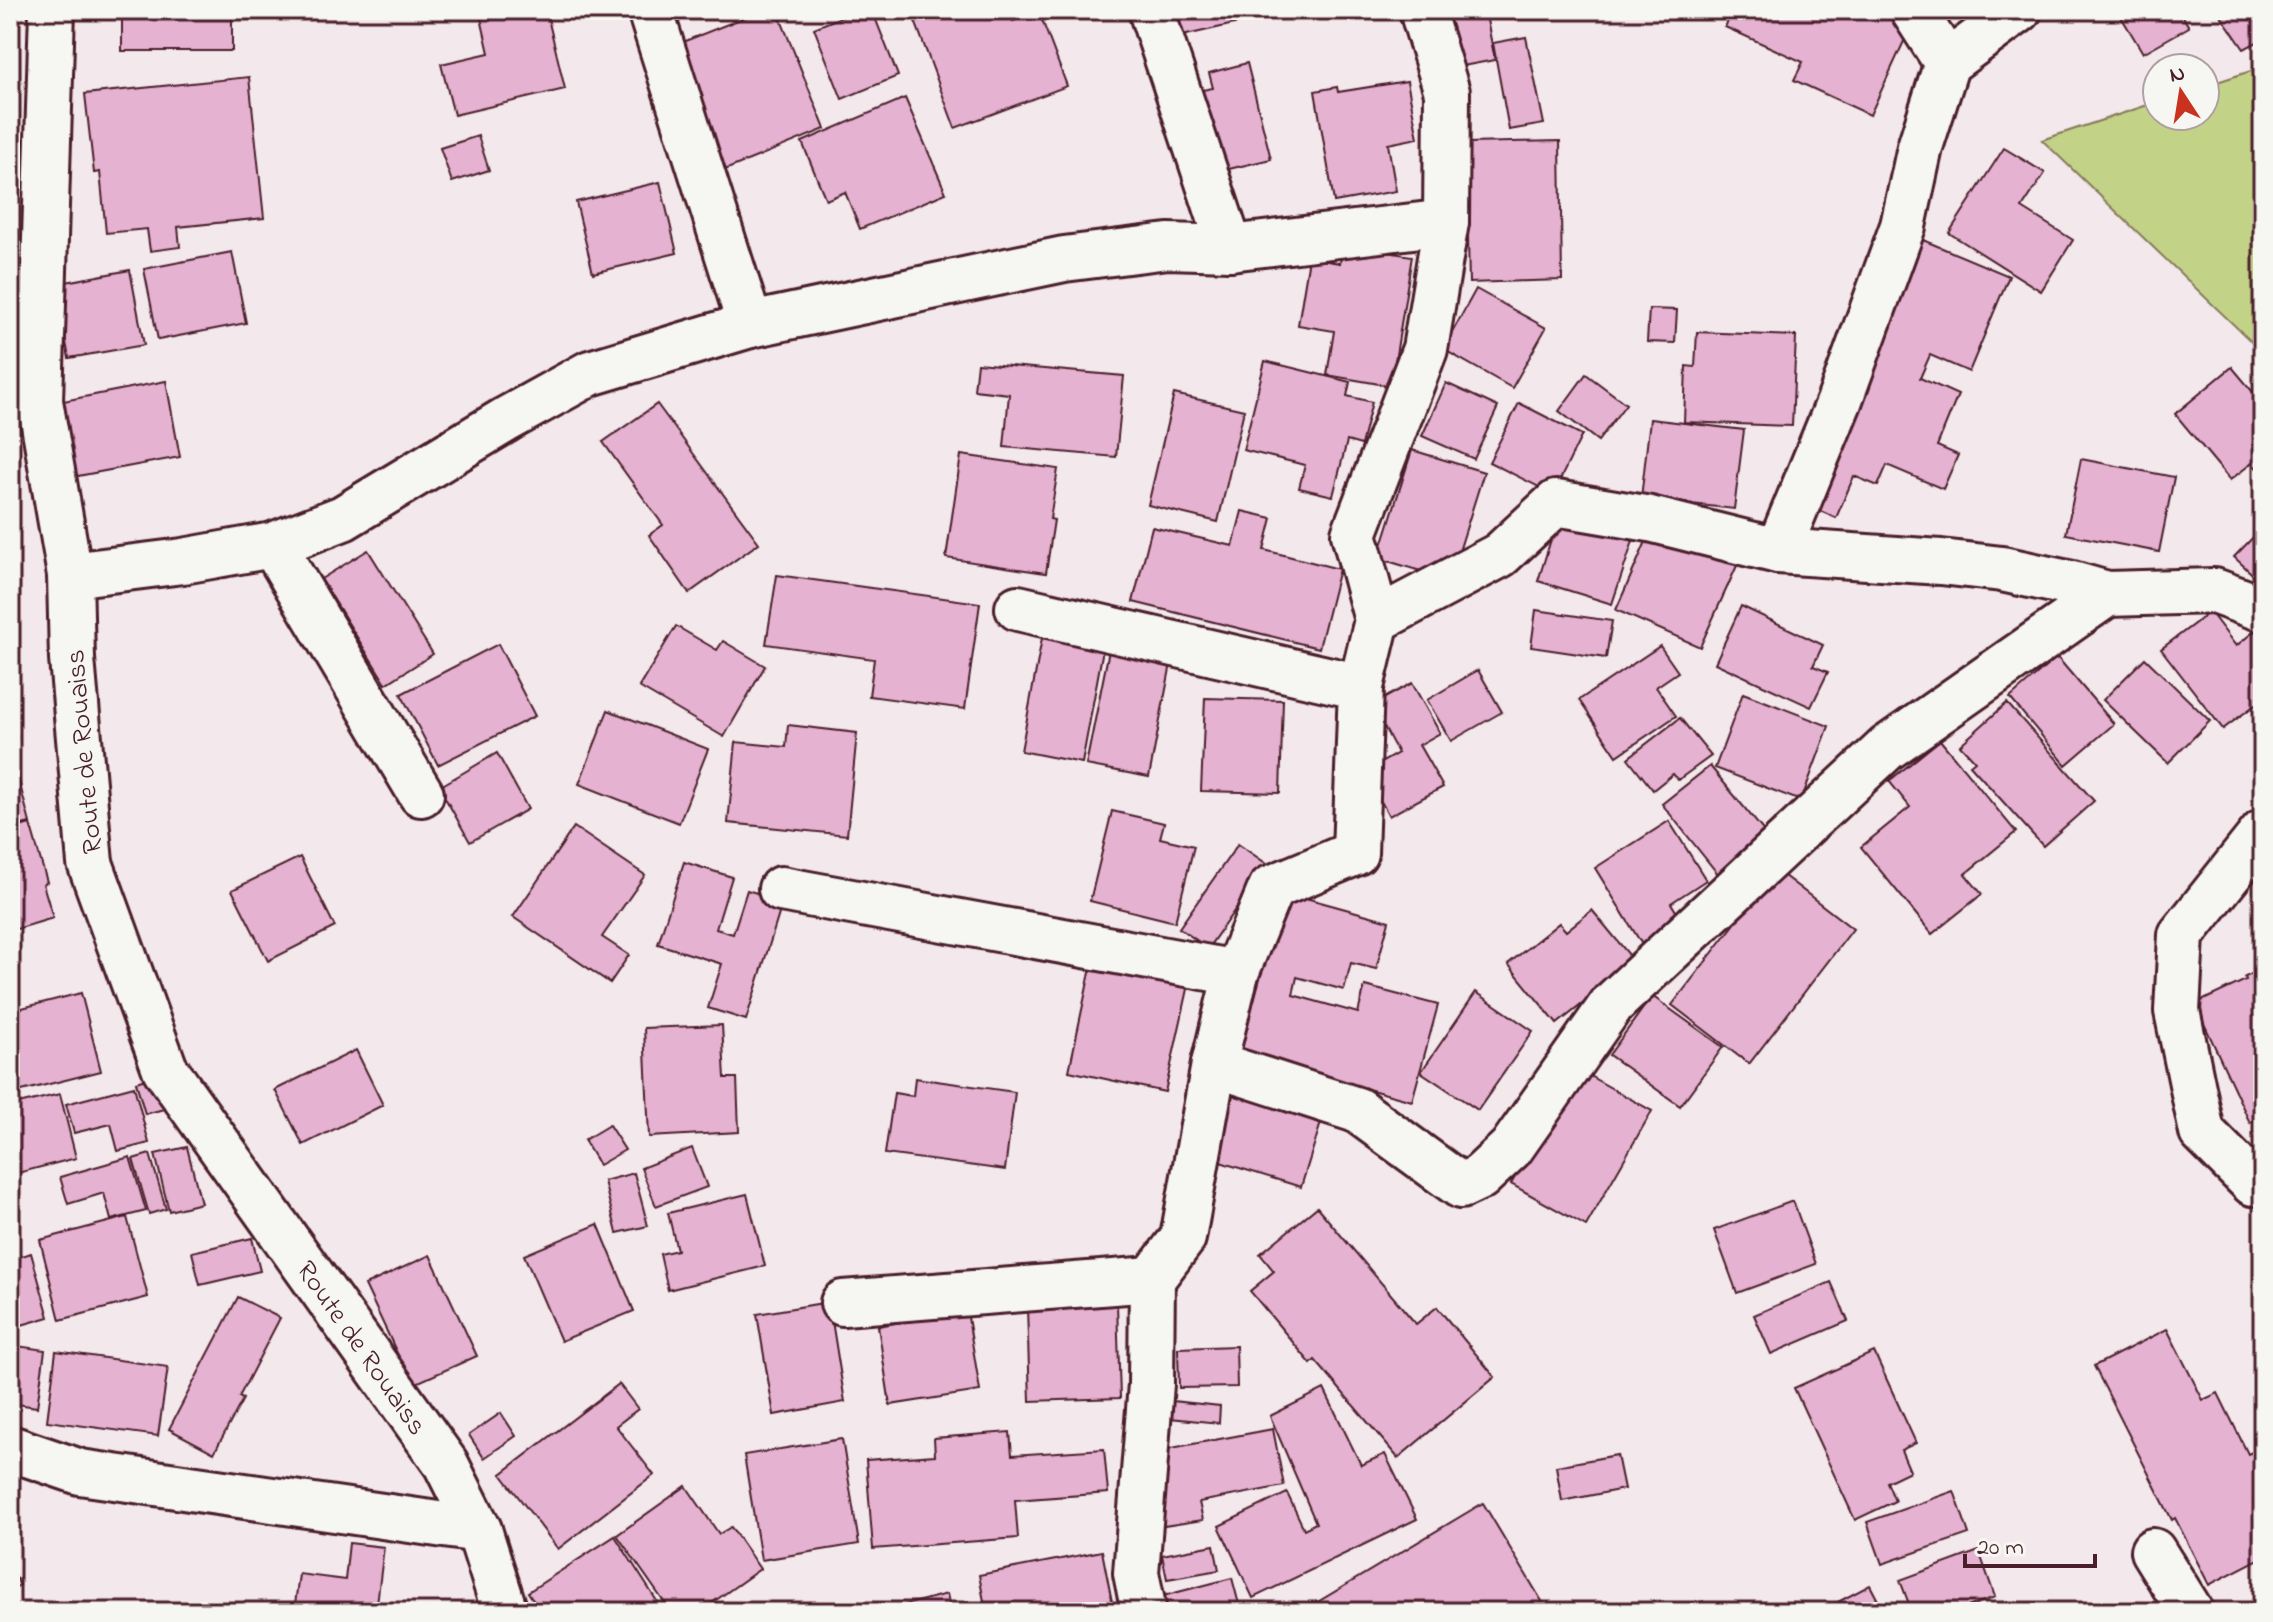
<svg xmlns="http://www.w3.org/2000/svg" width="2273" height="1622" font-family="'Indie Flower',sans-serif">
	<rect width="100%" height="100%" fill="#f3e8eb"/>
	<filter id="ink" filterUnits="userSpaceOnUse"><feTurbulence type="fractalNoise" baseFrequency=".0125" numOctaves="2"/><feDisplacementMap in="SourceGraphic" scale="16" xChannelSelector="R" yChannelSelector="G"/><feConvolveMatrix kernelMatrix="1 2 1 2 8 2 1 2 1" color-interpolation-filters="sRGB"/></filter>
	<g filter="url(#ink)">
		<!-- green -->
		<polygon fill="#c2d388" stroke="#86795a" stroke-width="2" points="2263,67 2263,353 2042,140 2157,102 2157,116 2205,116 2205,86"/>
		<!-- building -->
		<g fill="#e5b2d1" stroke="#4a1f2b" stroke-width="2">
			<rect x="122" y="10" width="110" height="41"/>
			<polygon points="498,10 546,10 565,89 454,115 441,64 489,53 480,14"/>
			<polygon points="763,10 777,10 825,129 725,170 675,45"/>
			<polygon points="858,10 872,10 898,76 842,99 814,28"/>
			<polygon points="911,10 1009,10 1013,21 1039,12 1067,86 955,128"/>
			<polygon points="1162,10 1254,10 1256,19 1169,39"/>
			<polygon points="1468,10 1485,10 1495,60 1457,67 1446,14"/>
			<polygon points="1733,10 1883,10 1912,24 1870,115 1794,80 1803,62 1725,27"/>
			<polygon points="2117,10 2179,10 2189,27 2143,53"/>
			<polygon points="2217,10 2263,10 2263,39 2244,49"/>
			<polygon points="1526,37 1544,124 1509,130 1493,43"/>
			<polygon points="1247,63 1271,159 1212,173 1192,92 1213,88 1209,73"/>
			<polygon points="249,77 264,218 178,227 180,247 150,251 147,229 106,233 100,172 94,173 85,94"/>
			<polygon points="1407,81 1418,138 1388,144 1396,191 1334,202 1315,91 1337,87 1338,92"/>
			<polygon points="905,98 946,193 860,229 845,192 826,200 802,142"/>
			<polygon points="478,136 489,170 452,182 440,148"/>
			<polygon points="1560,141 1562,280 1469,283 1466,143"/>
			<polygon points="2004,148 2045,173 2022,208 2073,240 2041,291 1949,233"/>
			<polygon points="660,182 677,253 593,273 576,202"/>
			<polygon points="1923,240 2009,276 1969,372 1930,355 1920,378 1958,395 1937,446 1958,455 1943,489 1887,465 1878,486 1854,476 1836,518 1808,506"/>
			<polygon points="1343,245 1412,256 1391,386 1327,375 1334,331 1298,325 1309,258 1340,263"/>
			<polygon points="232,252 246,323 158,340 144,269"/>
			<polygon points="130,270 144,345 69,358 55,284"/>
			<polygon points="1476,289 1546,328 1512,388 1443,349"/>
			<polygon points="1649,309 1677,310 1675,343 1647,342"/>
			<polygon points="1697,332 1796,336 1792,426 1684,422 1686,366 1695,367"/>
			<polygon points="1265,361 1350,382 1347,396 1372,402 1361,445 1347,441 1333,496 1299,488 1305,465 1243,450"/>
			<polygon points="977,363 1124,376 1116,457 1004,447 1009,394 974,390"/>
			<polygon points="2232,367 2263,404 2263,475 2252,463 2230,480 2175,414"/>
			<polygon points="1586,374 1626,404 1598,441 1559,411"/>
			<polygon points="166,381 180,457 67,478 53,403"/>
			<polygon points="1446,383 1498,407 1474,459 1422,436"/>
			<polygon points="1174,394 1244,410 1218,522 1148,505"/>
			<polygon points="1519,403 1582,435 1553,494 1489,462"/>
			<polygon points="657,404 759,543 689,593 649,535 663,525 603,442"/>
			<polygon points="1650,419 1744,430 1734,509 1641,498"/>
			<polygon points="1412,450 1484,472 1450,580 1378,558"/>
			<polygon points="961,455 1058,469 1050,519 1054,520 1046,573 946,558"/>
			<polygon points="2081,459 2174,477 2159,552 2066,534"/>
			<polygon points="1242,511 1272,518 1264,550 1339,569 1319,648 1133,602 1152,527 1233,546"/>
			<polygon points="1558,517 1633,541 1612,604 1538,581"/>
			<polygon points="2263,527 2263,584 2234,557"/>
			<polygon points="1651,530 1740,559 1700,647 1616,610"/>
			<polygon points="368,550 433,654 386,684 321,579"/>
			<polygon points="777,575 980,603 965,709 869,696 874,659 766,644"/>
			<polygon points="1741,606 1823,645 1813,666 1828,672 1811,707 1715,663"/>
			<polygon points="1536,610 1612,621 1606,658 1531,647"/>
			<polygon points="2210,612 2236,646 2263,624 2263,699 2223,729 2161,649"/>
			<polygon points="676,626 717,650 723,641 765,666 724,737 639,687"/>
			<polygon points="1112,635 1174,648 1149,777 1086,765"/>
			<polygon points="1042,638 1103,649 1082,763 1021,751"/>
			<polygon points="498,644 535,716 438,765 401,694"/>
			<polygon points="1660,646 1678,672 1656,687 1676,716 1617,756 1579,700"/>
			<polygon points="2057,657 2114,724 2066,765 2010,698"/>
			<polygon points="2145,658 2210,721 2168,763 2103,700"/>
			<polygon points="1478,670 1502,712 1451,741 1427,700"/>
			<polygon points="1412,683 1440,733 1419,745 1443,787 1389,816 1365,772 1398,753 1372,705"/>
			<polygon points="1743,693 1829,726 1801,801 1715,768"/>
			<polygon points="1205,698 1283,700 1280,793 1201,791"/>
			<polygon points="2007,703 2094,801 2043,846 1970,765 1975,761 1960,745"/>
			<polygon points="608,710 708,749 679,823 579,784"/>
			<polygon points="10,718 17,738 10,741"/>
			<polygon points="1680,718 1711,756 1678,780 1673,774 1653,790 1628,758"/>
			<polygon points="788,725 857,733 847,835 728,823 736,742 786,747"/>
			<polygon points="1940,740 2016,832 1965,874 1982,894 1932,934 1861,847 1910,807 1889,781"/>
			<polygon points="497,753 528,809 470,842 439,787"/>
			<polygon points="13,758 30,823 10,828 10,759"/>
			<polygon points="1710,766 1767,835 1718,874 1662,804"/>
			<polygon points="1112,811 1164,823 1160,838 1194,846 1175,922 1090,901"/>
			<polygon points="1669,821 1706,880 1671,903 1682,921 1643,946 1595,868"/>
			<polygon points="30,824 47,882 43,884 53,918 10,931 10,830"/>
			<polygon points="574,827 645,875 602,937 629,955 610,983 513,917"/>
			<polygon points="1238,844 1267,864 1208,948 1179,928"/>
			<polygon points="300,857 335,927 268,961 232,890"/>
			<polygon points="684,862 732,877 716,929 733,934 747,890 783,901 746,1020 708,1008 722,964 658,944"/>
			<polygon points="1770,865 1853,929 1749,1064 1672,1005 1737,921 1731,917"/>
			<polygon points="1284,892 1389,921 1376,969 1351,963 1344,990 1297,977 1293,995 1358,1013 1365,986 1438,1005 1412,1101 1239,1054"/>
			<polygon points="1592,910 1635,962 1557,1024 1508,964 1559,923 1566,931"/>
			<polygon points="1093,958 1190,980 1165,1092 1069,1071"/>
			<polygon points="2263,969 2263,1117 2250,1123 2195,1004 2246,980 2245,977"/>
			<polygon points="1476,992 1533,1031 1478,1110 1421,1072"/>
			<polygon points="81,993 101,1071 10,1094 10,1011"/>
			<polygon points="1652,996 1723,1047 1680,1106 1609,1055"/>
			<polygon points="722,1025 725,1078 737,1078 739,1132 649,1137 644,1028"/>
			<polygon points="356,1050 383,1105 303,1145 275,1090"/>
			<polygon points="1577,1069 1652,1111 1586,1226 1511,1184"/>
			<polygon points="155,1076 164,1109 145,1114 136,1082"/>
			<polygon points="915,1078 1015,1092 1005,1170 885,1154 894,1093 913,1096"/>
			<polygon points="1227,1083 1324,1113 1301,1187 1204,1157"/>
			<polygon points="134,1086 149,1143 118,1151 111,1124 74,1133 66,1104"/>
			<polygon points="60,1094 76,1158 10,1175 10,1106"/>
			<polygon points="609,1125 625,1150 599,1165 584,1140"/>
			<polygon points="187,1147 201,1203 169,1211 155,1154"/>
			<polygon points="692,1148 707,1187 656,1206 641,1168"/>
			<polygon points="150,1154 166,1209 149,1214 133,1159"/>
			<polygon points="130,1157 146,1211 111,1220 104,1193 68,1204 60,1177"/>
			<polygon points="634,1173 648,1226 617,1233 604,1181"/>
			<polygon points="747,1194 765,1266 668,1290 660,1254 677,1250 668,1213"/>
			<polygon points="1793,1201 1816,1264 1737,1293 1714,1230"/>
			<polygon points="1317,1207 1416,1324 1437,1307 1495,1377 1398,1458 1315,1360 1311,1364 1250,1291 1274,1271 1260,1254"/>
			<polygon points="127,1217 148,1297 60,1320 40,1240"/>
			<polygon points="598,1224 634,1311 561,1341 524,1255"/>
			<polygon points="10,1237 16,1258 31,1253 49,1317 18,1326 16,1319 10,1321"/>
			<polygon points="252,1238 260,1271 200,1285 192,1252"/>
			<polygon points="430,1255 477,1356 412,1385 365,1285"/>
			<polygon points="1831,1282 1848,1321 1771,1354 1754,1315"/>
			<polygon points="238,1297 280,1318 239,1397 243,1399 214,1453 169,1429"/>
			<polygon points="829,1302 845,1402 774,1415 757,1314"/>
			<polygon points="1117,1304 1120,1398 1030,1401 1027,1307"/>
			<polygon points="967,1311 980,1391 890,1405 878,1326"/>
			<polygon points="2167,1329 2203,1400 2218,1393 2248,1454 2261,1448 2263,1451 2263,1498 2254,1502 2263,1519 2263,1557 2209,1585 2175,1518 2172,1520 2094,1366"/>
			<polygon points="10,1345 45,1350 37,1407 10,1403"/>
			<polygon points="1236,1346 1237,1387 1179,1388 1178,1348"/>
			<polygon points="56,1351 168,1367 158,1436 47,1421"/>
			<polygon points="1874,1352 1916,1443 1901,1450 1910,1471 1887,1482 1895,1501 1855,1520 1794,1388"/>
			<polygon points="619,1384 638,1409 616,1426 654,1475 558,1549 501,1474"/>
			<polygon points="1324,1389 1361,1465 1385,1454 1417,1519 1253,1598 1219,1526 1287,1493 1304,1529 1316,1523 1270,1416"/>
			<polygon points="1172,1401 1220,1406 1219,1423 1170,1418"/>
			<polygon points="501,1413 516,1436 484,1458 469,1435"/>
			<polygon points="1273,1429 1284,1486 1199,1502 1203,1520 1164,1526 1150,1452"/>
			<polygon points="1010,1432 1012,1455 1104,1449 1108,1493 1015,1500 1018,1538 873,1549 866,1460 935,1455 934,1438"/>
			<polygon points="842,1439 859,1544 761,1560 744,1455"/>
			<polygon points="1617,1455 1624,1489 1562,1501 1556,1466"/>
			<polygon points="686,1486 719,1534 731,1527 760,1569 699,1612 671,1612 617,1535"/>
			<polygon points="1954,1491 1969,1534 1882,1564 1867,1522"/>
			<polygon points="1483,1503 1543,1603 1528,1612 1301,1612"/>
			<polygon points="615,1536 664,1612 541,1612 528,1592"/>
			<polygon points="349,1543 384,1547 376,1612 294,1612 299,1574 345,1580"/>
			<polygon points="1214,1545 1219,1570 1167,1579 1162,1555"/>
			<polygon points="1102,1551 1114,1612 986,1612 979,1575"/>
			<polygon points="1979,1551 1995,1597 1954,1612 1912,1612 1900,1580"/>
			<polygon points="10,1566 20,1585 10,1591"/>
			<polygon points="1232,1578 1241,1612 1159,1612 1155,1598"/>
			<polygon points="1870,1585 1884,1612 1819,1612"/>
			<polygon points="947,1594 951,1612 885,1612 885,1610"/>
		</g>
		<g fill="none" stroke-linecap="round" stroke-linejoin="round">
			<!-- street casing -->
			<g stroke="#4a1f2b" stroke-width="50">
				<g id="street">
					<polyline points="650,10 750,325"/>
					<polyline points="1151,10 1230,248"/>
					<polyline points="1913,10 1947,63"/>
					<polyline points="273,545 421,794"/>
					<polyline points="1778,551 1839,402 1903,226 1920,147 1947,63 2019,10"/>
					<polyline points="70,575 183,561 273,545 343,518 507,419 590,373 750,325 1064,259 1168,246 1230,248 1446,222"/>
					<polyline points="1018,608 1361,687"/>
					<polyline points="1377,620 1500,555 1556,503 1650,519 1778,551 1941,562 2002,569 2072,584 2107,594 2214,591 2263,609"/>
					<polyline points="2263,832 2181,935 2177,1011 2202,1132 2253,1183 2263,1179"/>
					<polyline points="781,889 1236,973"/>
					<polyline points="1214,1064 1357,1110 1461,1186 1480,1177 1511,1148 1612,1004 1887,748 2107,594"/>
					<polyline points="843,1303 1152,1279"/>
					<polyline points="10,1448 80,1472 479,1530"/>
					<polyline points="2153,1551 2191,1612"/>
					<polyline points="1144,1612 1136,1573 1151,1384 1152,1279 1183,1238 1214,1064 1236,973 1271,888 1355,853 1361,687 1377,620 1354,534 1425,349 1446,222 1447,92 1422,10"/>
				</g>
			</g>
			<!-- secondary casing -->
			<g stroke="#4a1f2b" stroke-width="50">
				<polyline id="secondary" points="52,10 40,401 70,575 72,659 90,863 165,1069 446,1464 479,1530 505,1612"/>
			</g>
			<!-- street -->
			<use href="#street" stroke="#f6f6f2" stroke-width="44"/>
			<!-- secondary -->
			<use href="#secondary" stroke="#f6f6f2" stroke-width="44"/>
		</g>
	</g>
	<g text-anchor="middle" stroke-width="6" stroke-linejoin="round" paint-order="stroke">
		<!-- street labels -->
		<g font-size="28" fill="#4a1f2b" stroke="#f6f6f2">
			<text transform="translate(82 752) rotate(-95)" y="10">Route de Rouaiss</text>
			<text transform="translate(363 1347) rotate(55)" y="10">Route de Rouaiss</text>
		</g>
	</g>
	<!-- margin -->
	<rect width="2273" height="1622" fill="none" stroke="#f6f6f2" stroke-width="40"/>
	<rect x="20" y="20" width="2233" height="1582" fill="none" stroke="#4a1f2b" stroke-width="3" filter="url(#ink)"/>
	<!-- north arrow -->
	<g transform="translate(2181 92) rotate(348)"><circle r="38" fill="#f6f6f2" stroke="#b1a0a2" stroke-width="2"/>
	<path d="M0-6L14 30L0 20L-14 30Z" fill="#c8321e"/>
	<text y="-12" font-size="22" font-weight="bold" text-anchor="middle" fill="#4a1f2b">N</text>
	</g>
	<!-- scale -->
	<path d="M1965 1554v12h130v-12" fill="none" stroke="#4a1f2b" stroke-width="4"/>
	<text x="1977" y="1554" font-size="24" fill="#4a1f2b" stroke="#f6f6f2" stroke-width="6" paint-order="stroke">20 m</text>
</svg>
